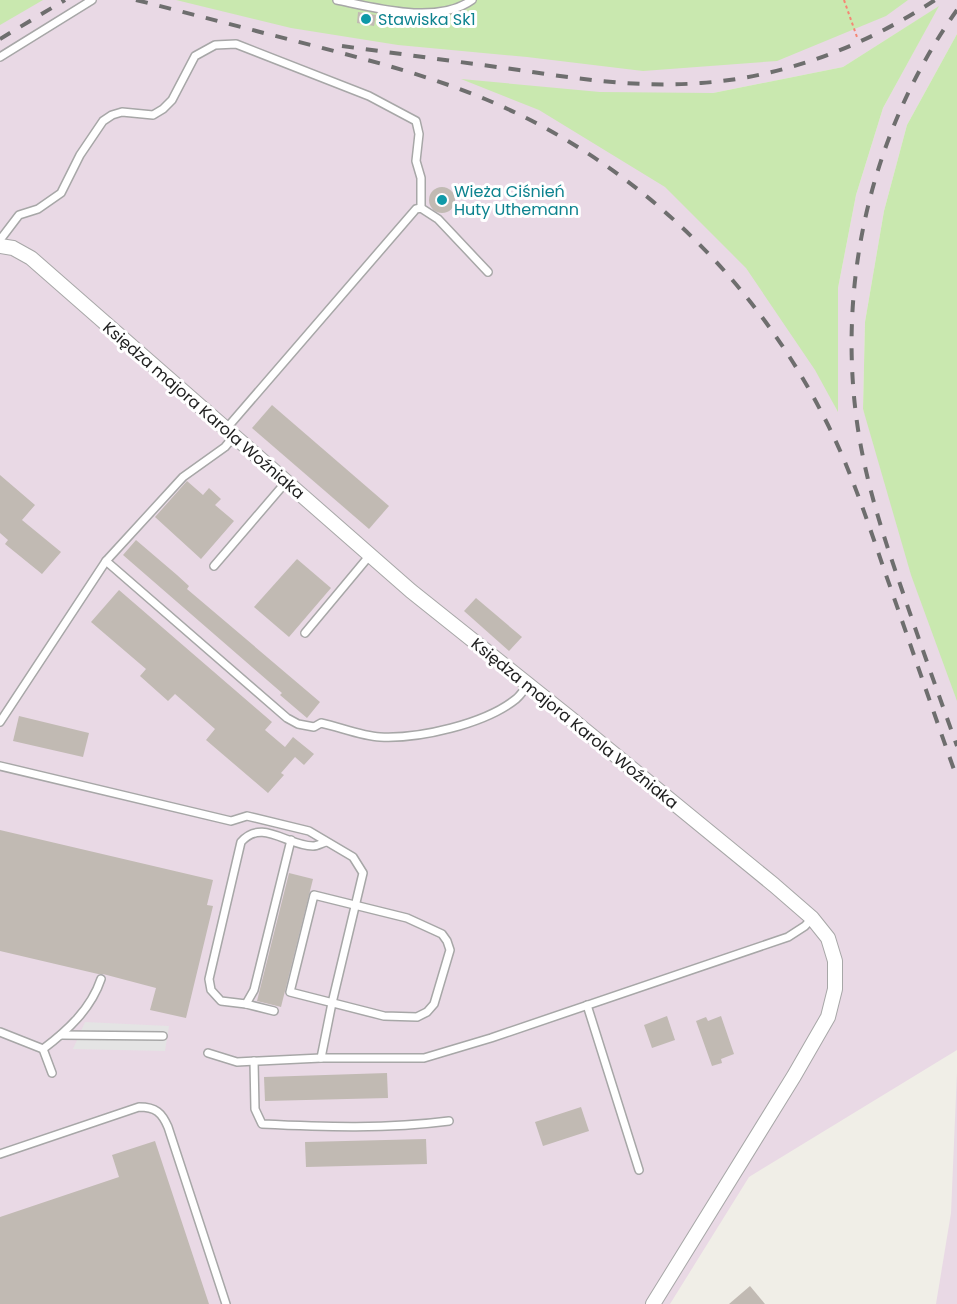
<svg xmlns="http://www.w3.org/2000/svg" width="957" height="1304" font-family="Poppins,sans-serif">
	<rect width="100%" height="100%" fill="#f0eee7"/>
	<!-- industrial -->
	<g fill="#e9d9e5" fill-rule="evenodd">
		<path d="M 0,0 L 957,0 L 957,34 L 907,125 L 884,211 L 865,322 L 863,409 L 957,671 L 957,1050 L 749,1177 L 670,1304 L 0,1304 ZM 938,7 L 883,108 L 856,195 L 838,288 L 837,410 L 803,341 L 739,251 L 713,93 L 843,67 Z"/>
		<polygon points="957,1072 957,1304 936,1304 951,1213"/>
	</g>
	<!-- grass -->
	<g fill="#c9e8af">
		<polygon points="0,0 43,0 0,25"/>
		<polygon points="176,0 908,0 886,16 777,61 643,71 527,57 398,45 291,28"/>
		<polygon points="939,6 883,108 856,195 838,288 838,412 815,370 746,268 665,187 539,110 461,79 600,92 713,93 843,67"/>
		<polygon points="957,34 957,701 911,575 863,409 865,322 884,211 907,125"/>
	</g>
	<!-- parking -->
	<polygon fill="#e4e4e4" points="85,1022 169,1026 165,1051 73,1049"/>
	<!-- building -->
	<g fill="#c1bab3">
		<polygon points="358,12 376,15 374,26 357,23"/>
		<circle cx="442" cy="200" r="13"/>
		<polygon points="272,405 389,506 369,529 252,428"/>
		<polygon points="0,475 35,505 22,520 61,552 42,574 5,544 8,540 0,533"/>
		<polygon points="187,481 203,495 209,488 221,499 215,505 234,521 201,559 155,517"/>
		<polygon points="136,540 177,575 189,586 187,589 320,702 307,718 280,695 282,693 123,555"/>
		<polygon points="297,559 331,588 289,637 254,607"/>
		<polygon points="119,590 272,722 265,730 285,747 293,737 314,754 304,765 295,757 281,773 284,775 268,793 206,740 215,729 175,694 168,701 140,676 146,669 91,622"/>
		<polygon points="476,598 522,637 509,651 464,611"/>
		<polygon points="19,716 89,733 83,757 13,741"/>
		<polygon points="0,830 213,880 207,905 213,906 186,1018 150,1010 156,988 103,974 98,974 0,951"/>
		<polygon points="289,873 313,879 281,1007 257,1001"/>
		<polygon points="667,1016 675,1040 652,1048 644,1025"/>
		<polygon points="721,1016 734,1054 721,1059 722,1063 712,1066 696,1021 706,1017 708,1021"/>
		<polygon points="387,1073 388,1098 265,1101 264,1077"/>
		<polygon points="581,1107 589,1131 543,1146 535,1122"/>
		<polygon points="426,1139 427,1164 306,1167 305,1142"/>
		<polygon points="155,1141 209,1304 0,1304 0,1217 119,1177 112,1155"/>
		<polygon points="750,1286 765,1304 729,1304"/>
	</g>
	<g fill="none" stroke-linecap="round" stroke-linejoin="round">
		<!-- lane casing -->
		<g stroke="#a7a7a7" stroke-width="10">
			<g id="lane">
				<path d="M 337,0 C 376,8 437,25 472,0"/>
				<polyline points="0,57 92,0"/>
				<polyline points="0,240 19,215 38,209 61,193 80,155 103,121 112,115 122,112 153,115 163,109 172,100 195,56 215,45 236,44 369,96 416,121 419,134 416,161 421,178 421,208"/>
				<polyline points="226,429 416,209 421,208 438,219 488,272"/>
				<path d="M 106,561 L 287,718 L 298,724 L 314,727 L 321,723 C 340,727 361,736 380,737 C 419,739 485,724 516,699 C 521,695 524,689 528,685"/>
				<polyline points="214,566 286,482"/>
				<polyline points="305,633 370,555"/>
				<polyline points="0,722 106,561 183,477 225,447 234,436"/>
				<polyline points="0,766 231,821 247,816 309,831 353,857 363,873 332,1003 321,1058 424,1058 491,1038 788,937 805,926 812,918"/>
				<polygon points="314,895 407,918 442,934 447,941 450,950 434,1004 427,1012 417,1017 384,1016 290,992"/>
				<polyline points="246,1004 254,990 291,840"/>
				<polyline points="587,1005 639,1170"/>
				<path d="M 274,1011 L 246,1004 L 221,1001 L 211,990 L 209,979 L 241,842 C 262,818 287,846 313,846 C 317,846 322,843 326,842"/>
				<polyline points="0,1032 43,1049 52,1073"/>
				<polyline points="61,1035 163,1036"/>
				<path d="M 43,1049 C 67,1031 91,1009 101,979"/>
				<polyline points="208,1053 237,1062 321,1058"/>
				<path d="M 254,1061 L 255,1109 L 262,1124 C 324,1127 388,1129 449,1121"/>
				<path d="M 0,1154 L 139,1107 C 156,1107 162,1113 168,1127 L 226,1304"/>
			</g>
		</g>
		<!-- street casing -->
		<g stroke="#a7a7a7" stroke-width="16">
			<polyline id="street" points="0,246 13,248 31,258 411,591 570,718 774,885 812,918 828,938 835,961 835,989 828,1017 794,1076 653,1304"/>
		</g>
		<!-- path -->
		<polyline stroke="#f58674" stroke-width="2" stroke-dasharray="3 3" stroke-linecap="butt" points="844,0 857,37"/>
		<!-- lane -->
		<use href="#lane" stroke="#fff" stroke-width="7"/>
		<!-- street -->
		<use href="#street" stroke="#fff" stroke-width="14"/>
		<!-- rail -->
		<g stroke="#6e6e6e" stroke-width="4" stroke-dasharray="12 12" stroke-linecap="butt">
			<path d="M 136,0 C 196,15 255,31 315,46 C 372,61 430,76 485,99 C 633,161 754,277 826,421 C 851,470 868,523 886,575 C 910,643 933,711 957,778"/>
			<path d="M 957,10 C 868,135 833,296 861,447 C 870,495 885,541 901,587 C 919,640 938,693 957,746"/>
			<polyline points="0,39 65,0"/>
			<path d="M 342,46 C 401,54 460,62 519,70 C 579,79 639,88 701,83 C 785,77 865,46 935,0"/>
		</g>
	</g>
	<!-- markers -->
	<g fill="#0f9aa8" stroke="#fff" stroke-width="2">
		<circle cx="366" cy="19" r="6"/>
		<circle cx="442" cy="200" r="6"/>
	</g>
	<g text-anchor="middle" stroke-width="6" stroke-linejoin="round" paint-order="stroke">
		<!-- culture labels -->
		<g font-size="16" fill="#0d838f" stroke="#fff" text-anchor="start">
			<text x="378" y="25">Stawiska Sk1</text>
			<text x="454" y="197">Wieża Ciśnień<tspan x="454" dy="18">Huty Uthemann</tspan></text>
		</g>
		<!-- street labels -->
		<g font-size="16" fill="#202020" stroke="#fff">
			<text transform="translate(204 410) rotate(41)" y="6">Księdza majora Karola Woźniaka</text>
			<text transform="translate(575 723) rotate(39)" y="6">Księdza majora Karola Woźniaka</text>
		</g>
	</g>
</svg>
